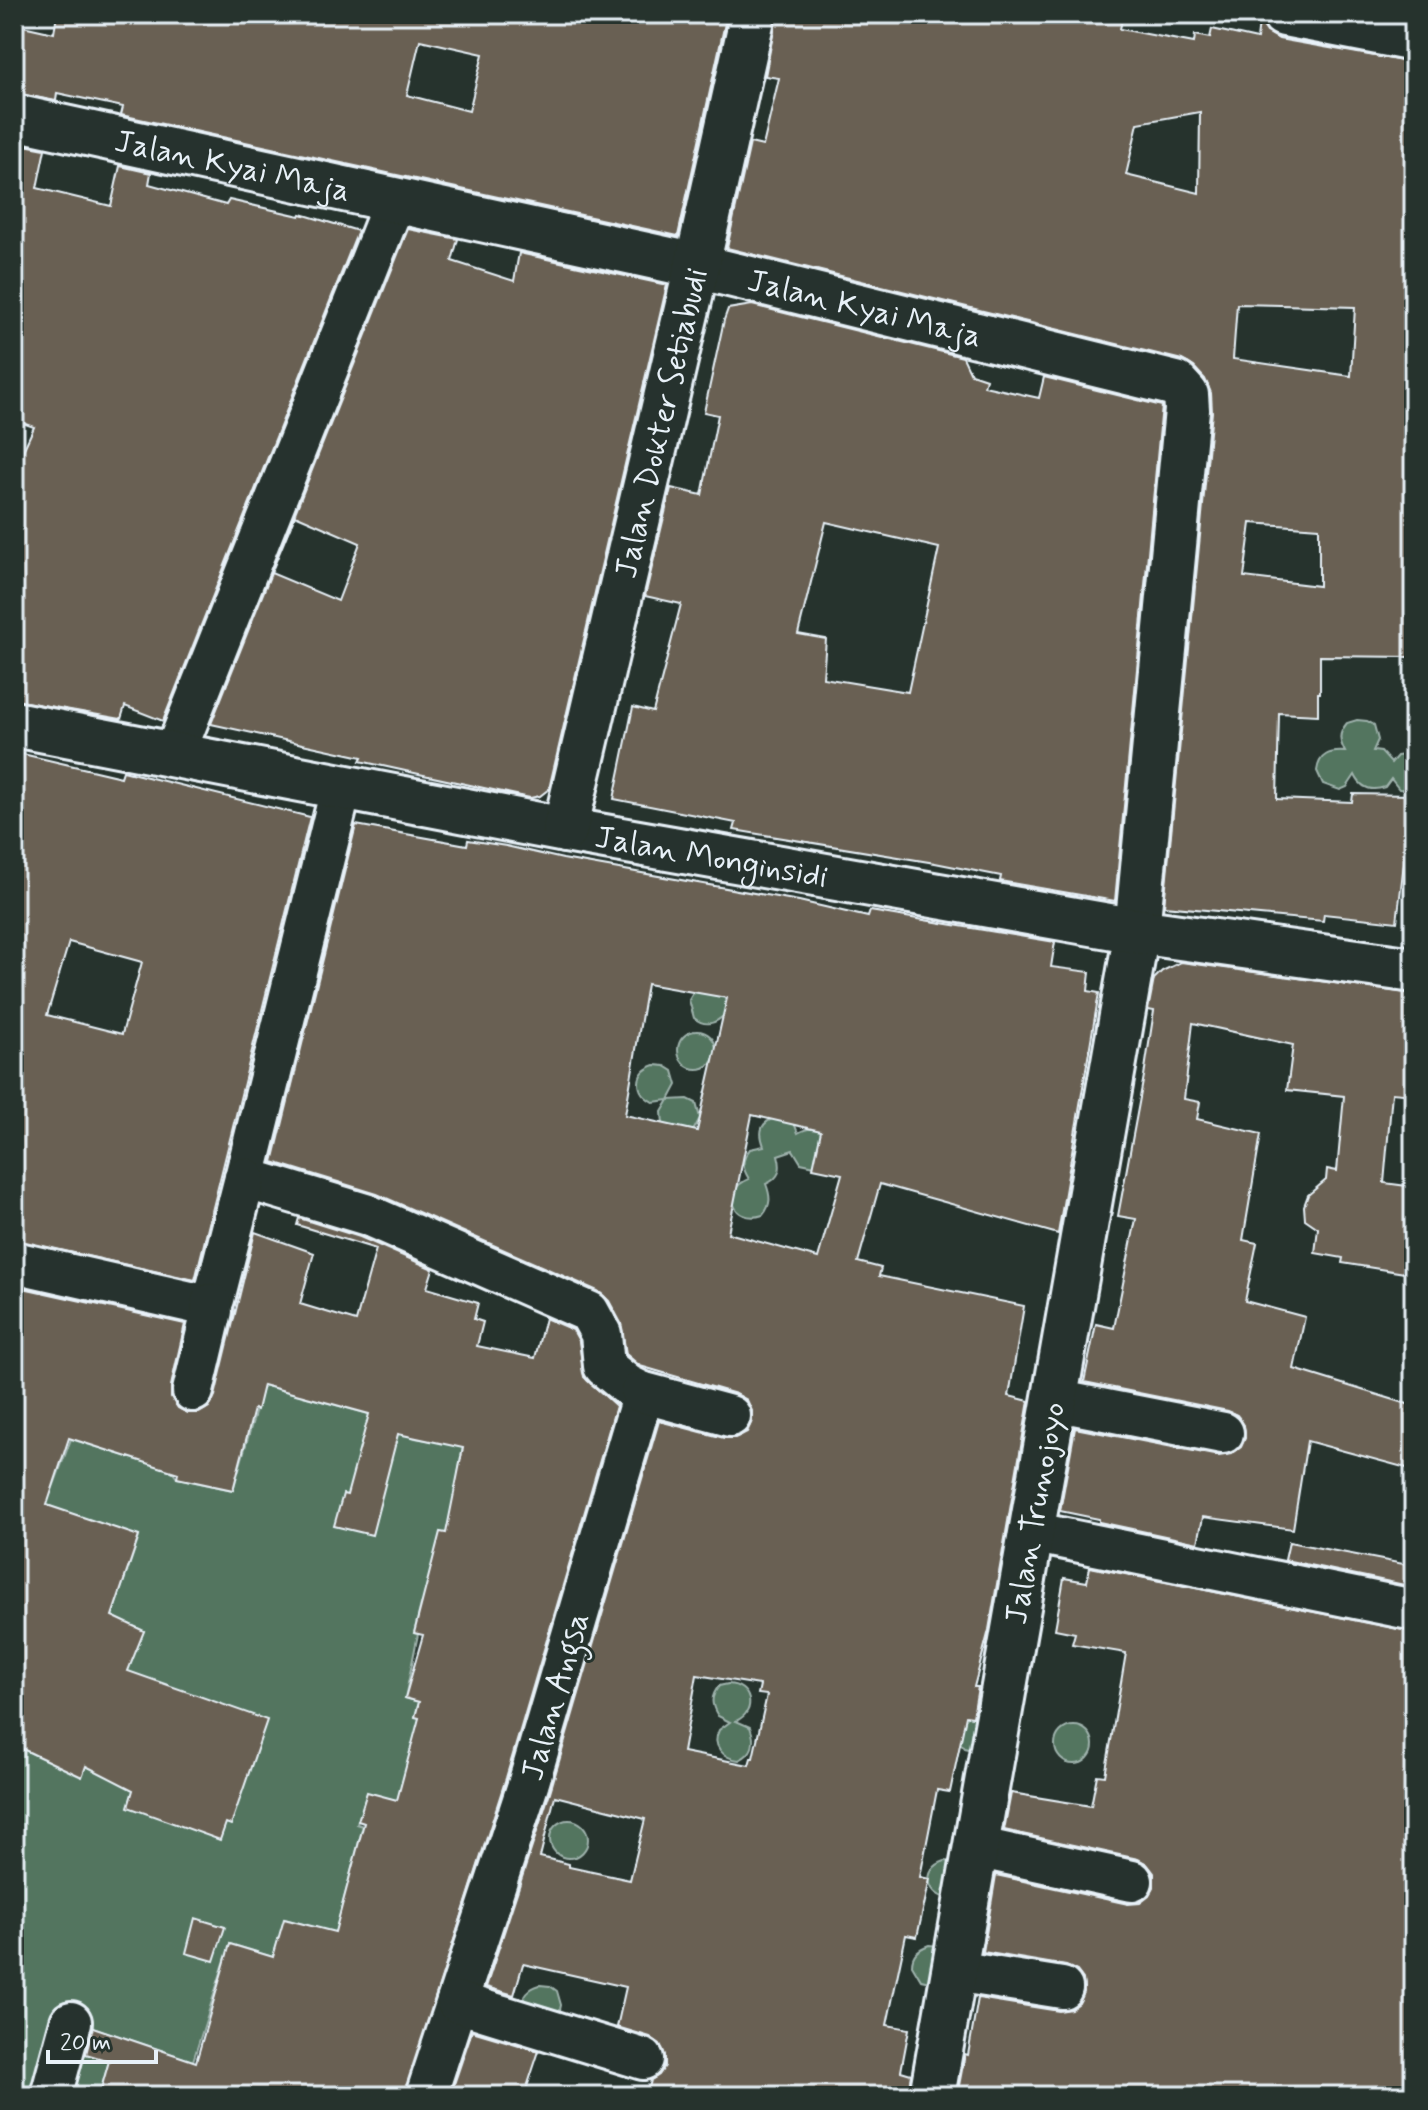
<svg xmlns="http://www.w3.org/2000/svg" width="1428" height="2110" font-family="Mynerve,sans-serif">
	<rect width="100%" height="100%" fill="#26332d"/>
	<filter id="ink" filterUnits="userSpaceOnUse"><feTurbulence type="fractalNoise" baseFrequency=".0125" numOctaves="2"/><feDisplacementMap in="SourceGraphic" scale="16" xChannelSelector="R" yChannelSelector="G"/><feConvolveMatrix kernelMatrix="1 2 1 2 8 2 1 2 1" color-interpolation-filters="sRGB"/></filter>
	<g filter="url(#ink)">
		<!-- green -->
		<g fill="#53745f" stroke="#9eb2ac" stroke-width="2">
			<path d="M 1357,720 L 1367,721 L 1374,725 L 1378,740 L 1373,751 L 1381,752 L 1391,763 L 1397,756 L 1414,754 L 1414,790 L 1399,789 L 1391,779 L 1385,787 C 1371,792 1361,788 1355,775 L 1347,787 L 1340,790 L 1323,784 L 1317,771 C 1319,754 1330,751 1345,752 C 1339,740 1338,734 1347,723 Z"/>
			<path d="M 696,988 L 725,997 L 725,1014 C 716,1024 705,1027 694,1018 L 689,1000 Z"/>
			<circle cx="697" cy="1050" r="19"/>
			<path d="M 655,1065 L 665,1066 L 673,1071 L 677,1085 L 669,1100 L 688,1099 L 696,1103 L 700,1118 L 692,1133 L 663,1124 L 662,1112 L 669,1100 L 653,1102 C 634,1092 634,1072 655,1065 Z"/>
			<path d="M 777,1117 L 794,1123 L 798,1133 C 808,1127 817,1127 826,1134 L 815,1166 L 801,1163 L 793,1150 L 778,1155 C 782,1169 780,1178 766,1184 C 771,1197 771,1205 763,1215 C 733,1225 720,1190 749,1179 C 742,1168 741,1160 750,1149 L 764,1146 C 758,1131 761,1122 777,1117 Z"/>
			<polygon points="263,1385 376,1416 415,1438 463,1446 458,1475 503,1511 421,1604 414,1633 418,1634 405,1698 419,1702 415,1716 419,1718 412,1804 367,1793 357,1824 363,1826 335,1933 285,1919 273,1957 230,1944 193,2061 87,2025 81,2052 109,2061 99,2096 14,2096 14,1745 81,1777 144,1631 112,1616 139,1537 43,1504 51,1493 71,1439 171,1470 177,1478 233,1490"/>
			<path d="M 728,1684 C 751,1685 758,1711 736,1721 L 750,1727 C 756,1742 754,1753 739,1760 C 723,1758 711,1746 719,1730 L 730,1722 L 718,1716 C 711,1705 710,1697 719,1686 Z"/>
			<polygon points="972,1713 982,1714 978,1751 964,1748 957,1739 963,1716"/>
			<circle cx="1074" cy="1745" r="19"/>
			<circle cx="569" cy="1839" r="19"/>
			<path d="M 945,1861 L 955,1862 L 951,1899 C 927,1897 920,1869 945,1861 Z"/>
			<path d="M 929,1945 L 939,1946 L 935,1983 L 921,1980 L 912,1965 C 912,1953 919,1949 929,1945 Z"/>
			<path d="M 540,1985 L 550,1986 L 557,1991 L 561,2005 L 559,2014 L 523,2005 C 523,1993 530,1988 540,1985 Z"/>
		</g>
		<!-- building -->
		<g fill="#696152" stroke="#e8f1f8" stroke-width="2" fill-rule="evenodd">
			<path d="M 57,14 L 727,14 L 678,236 L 121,115 L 123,107 L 57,93 L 56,101 L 14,93 L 14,24 L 54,33 ZM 420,40 L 483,54 L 469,111 L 407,95 Z"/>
			<path d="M 777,14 L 1097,14 L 1122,20 L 1120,29 L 1194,43 L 1195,35 L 1210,38 L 1212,29 L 1257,39 L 1260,14 L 1261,23 L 1267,32 L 1279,39 L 1414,63 L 1414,657 L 1320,656 L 1320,693 L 1318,693 L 1318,715 L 1279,713 L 1277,799 L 1352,802 L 1353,794 L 1412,795 L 1397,922 L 1324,914 L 1323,921 L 1164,906 L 1212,412 L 1211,393 L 1205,379 L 1194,367 L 1182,360 L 727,248 L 750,143 L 763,146 L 779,78 L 765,76 ZM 1200,112 L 1199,193 L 1126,175 L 1138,123 ZM 1237,304 L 1355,307 L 1351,376 L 1233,359 ZM 1251,523 L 1319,528 L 1319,586 L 1244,577 Z"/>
			<polygon points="14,143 45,149 37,188 111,206 120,166 151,173 149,184 226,205 229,200 300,216 301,214 358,231 163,721 125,706 121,719 14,700 14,470 34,427 14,420"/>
			<path d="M 408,229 L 458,239 L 452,261 L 514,281 L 519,253 L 667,285 L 549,789 L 540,796 L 530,798 L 419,774 L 360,761 L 362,757 L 211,724 ZM 295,515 L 360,543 L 338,601 L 271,573 Z"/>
			<path d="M 752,305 L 963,357 L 971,374 L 986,379 L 984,386 L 1039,398 L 1044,377 L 1162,406 L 1115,901 L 1000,881 L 1001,876 L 935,863 L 734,830 L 736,823 L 614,799 L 633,707 L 653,712 L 681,604 L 645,596 L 671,488 L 702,495 L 718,415 L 704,412 L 724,320 L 728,309 ZM 826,522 L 939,548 L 908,692 L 823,678 L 826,639 L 798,634 Z"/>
			<path d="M 14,752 L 121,777 L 123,771 L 310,817 L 195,1280 L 14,1240 ZM 69,942 L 142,962 L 122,1034 L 47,1015 Z"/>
			<path d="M 356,825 L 467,845 L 468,840 L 506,846 L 563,859 L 799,901 L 868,917 L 870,911 L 1055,942 L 1051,967 L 1090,972 L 1088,991 L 1099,993 L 1058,1234 L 880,1184 L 858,1262 L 881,1268 L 879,1276 L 1024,1306 L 1009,1396 L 1029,1401 L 989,1630 L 974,1687 L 978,1687 L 973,1717 L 966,1716 L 950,1792 L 937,1790 L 920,1877 L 930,1879 L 917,1937 L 906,1935 L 887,2025 L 909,2029 L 901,2071 L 911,2074 L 908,2096 L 647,2096 L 651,2080 L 659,2075 L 665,2066 L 665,2055 L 660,2044 L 650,2037 L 617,2027 L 626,1987 L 523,1964 L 514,1995 L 486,1987 L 550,1792 L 659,1421 L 724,1438 L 735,1438 L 747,1432 L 752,1421 L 752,1411 L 747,1400 L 736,1394 L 640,1366 L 626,1354 L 621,1323 L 609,1301 L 598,1291 L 377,1194 L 273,1162 ZM 647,984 L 727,998 L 697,1131 L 625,1115 ZM 752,1115 L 821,1131 L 813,1168 L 842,1174 L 818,1258 L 728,1233 ZM 697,1675 L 760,1685 L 758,1694 L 767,1695 L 753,1758 L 751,1758 L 749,1765 L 683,1752 ZM 555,1796 L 645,1819 L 630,1880 L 569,1867 L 569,1864 L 540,1857 Z"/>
			<polygon points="1181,962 1414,994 1414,1095 1392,1093 1384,1183 1414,1187 1414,1242 1411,1274 1342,1263 1343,1258 1315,1253 1318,1228 1305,1219 1304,1206 1308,1195 1326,1180 1327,1169 1337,1171 1344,1096 1287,1090 1293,1045 1193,1023 1184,1099 1200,1102 1197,1119 1261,1134 1243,1240 1257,1243 1245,1301 1305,1317 1294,1369 1414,1406 1414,1470 1307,1441 1293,1529 1203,1517 1198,1543 1099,1522 1099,1519 1060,1511 1075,1428 1219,1456 1231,1454 1241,1447 1245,1438 1244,1425 1237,1415 1228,1411 1084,1382 1096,1324 1114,1328 1136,1219 1118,1216 1144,1076 1154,1011 1148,1010 1154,979 1162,971"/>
			<polygon points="299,1218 360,1237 433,1269 427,1288 478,1303 474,1319 483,1322 477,1346 535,1358 545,1318 573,1330 579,1341 584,1377 616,1406 506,1778 404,2096 99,2096 109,2061 86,2054 93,2027 196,2062 230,1944 273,1957 284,1919 335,1932 364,1823 358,1821 367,1792 397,1800 419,1718 415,1717 419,1702 405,1698 423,1635 414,1633 440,1532 446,1533 463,1448 398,1434 372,1535 334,1526 343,1494 347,1495 369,1414 263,1385 257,1410 254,1409 233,1490 177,1478 178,1473 69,1438 47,1505 139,1536 112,1616 144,1631 128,1671 267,1720 231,1825 226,1823 220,1840 128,1807 133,1790 86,1766 82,1777 14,1745 14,1286 185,1324 171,1386 171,1397 178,1408 188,1413 199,1413 209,1407 215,1396 255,1232 314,1253 300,1304 356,1321 376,1249 297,1225"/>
			<polygon points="1289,1542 1414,1566 1414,1587 1285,1560"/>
			<polygon points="1090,1567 1414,1632 1414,2096 957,2096 965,2054 968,2055 978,1998 1059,2011 1071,2009 1079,2003 1084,1992 1083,1979 1077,1971 1066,1966 983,1952 996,1875 1128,1904 1140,1903 1149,1896 1154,1887 1154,1873 1147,1864 1138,1859 1004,1830 1011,1793 1091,1806 1097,1775 1105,1776 1126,1653 1072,1644 1075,1633 1055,1629 1064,1578 1087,1582"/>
			<polygon points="195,1918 225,1927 214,1961 186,1953"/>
			<polygon points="472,2031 539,2051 524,2096 450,2096"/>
		</g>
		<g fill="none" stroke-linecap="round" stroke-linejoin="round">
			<!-- street casing -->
			<g stroke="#e8f1f8" stroke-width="46">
				<g id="street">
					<polyline points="174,755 395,200"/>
					<polyline points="341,789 245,1178 368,1215 589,1312 601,1334 604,1366 627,1385 641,1392 638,1411 528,1785 426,2096"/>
					<polyline points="14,1262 208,1306 214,1299 245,1178"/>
					<polyline points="193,1391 212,1311 211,1304"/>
					<polyline points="641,1392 730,1416"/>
					<polyline points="1054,1400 1223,1433"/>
					<polyline points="1031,1532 1414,1610"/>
					<polyline points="976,1847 1132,1881"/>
					<polyline points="954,1971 1062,1988"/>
					<polyline points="457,2002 643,2059"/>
					<polyline points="51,2096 71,2022"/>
				</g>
			</g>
			<!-- secondary casing -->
			<g stroke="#e8f1f8" stroke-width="50">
				<g id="secondary">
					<polyline points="1284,14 1414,39"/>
					<path id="s1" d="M 14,117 L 697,266 L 1176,384 L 1186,395 L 1187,410 L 1137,931 L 932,2096"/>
					<path id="s2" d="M 14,724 L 565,830 L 1137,931 L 1414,970"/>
					<path id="s3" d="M 565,830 L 697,266 L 753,14"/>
				</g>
			</g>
			<!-- street -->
			<use href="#street" stroke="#26332d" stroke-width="40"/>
			<!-- secondary -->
			<use href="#secondary" stroke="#26332d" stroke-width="44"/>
		</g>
	</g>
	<g text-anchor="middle" stroke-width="6" stroke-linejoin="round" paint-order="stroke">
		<!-- street labels -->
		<g font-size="32" fill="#e8f1f8" stroke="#26332d">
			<text dy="11" stroke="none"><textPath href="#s1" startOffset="224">Jalan Kyai Maja</textPath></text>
			<text dy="11" stroke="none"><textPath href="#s1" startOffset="872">Jalan Kyai Maja</textPath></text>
			<text dy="11" stroke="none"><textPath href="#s3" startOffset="418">Jalan Dokter Setiabudi</textPath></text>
			<text dy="11" stroke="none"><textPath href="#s2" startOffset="710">Jalan Monginsidi</textPath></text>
			<text transform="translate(1034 1513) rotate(-80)" y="11">Jalan Trunojoyo</text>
			<text transform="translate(554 1696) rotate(-74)" y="11">Jalan Angsa</text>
		</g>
	</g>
	<!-- margin -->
	<rect width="1428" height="2110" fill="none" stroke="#26332d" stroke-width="48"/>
	<rect x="24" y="24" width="1380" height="2062" fill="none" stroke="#e8f1f8" stroke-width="3" filter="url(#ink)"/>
	<!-- scale -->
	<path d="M48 2050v12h108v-12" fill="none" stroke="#e8f1f8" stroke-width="4"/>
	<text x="60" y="2050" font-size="24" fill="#e8f1f8" stroke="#26332d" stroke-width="6" paint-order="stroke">20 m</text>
</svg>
